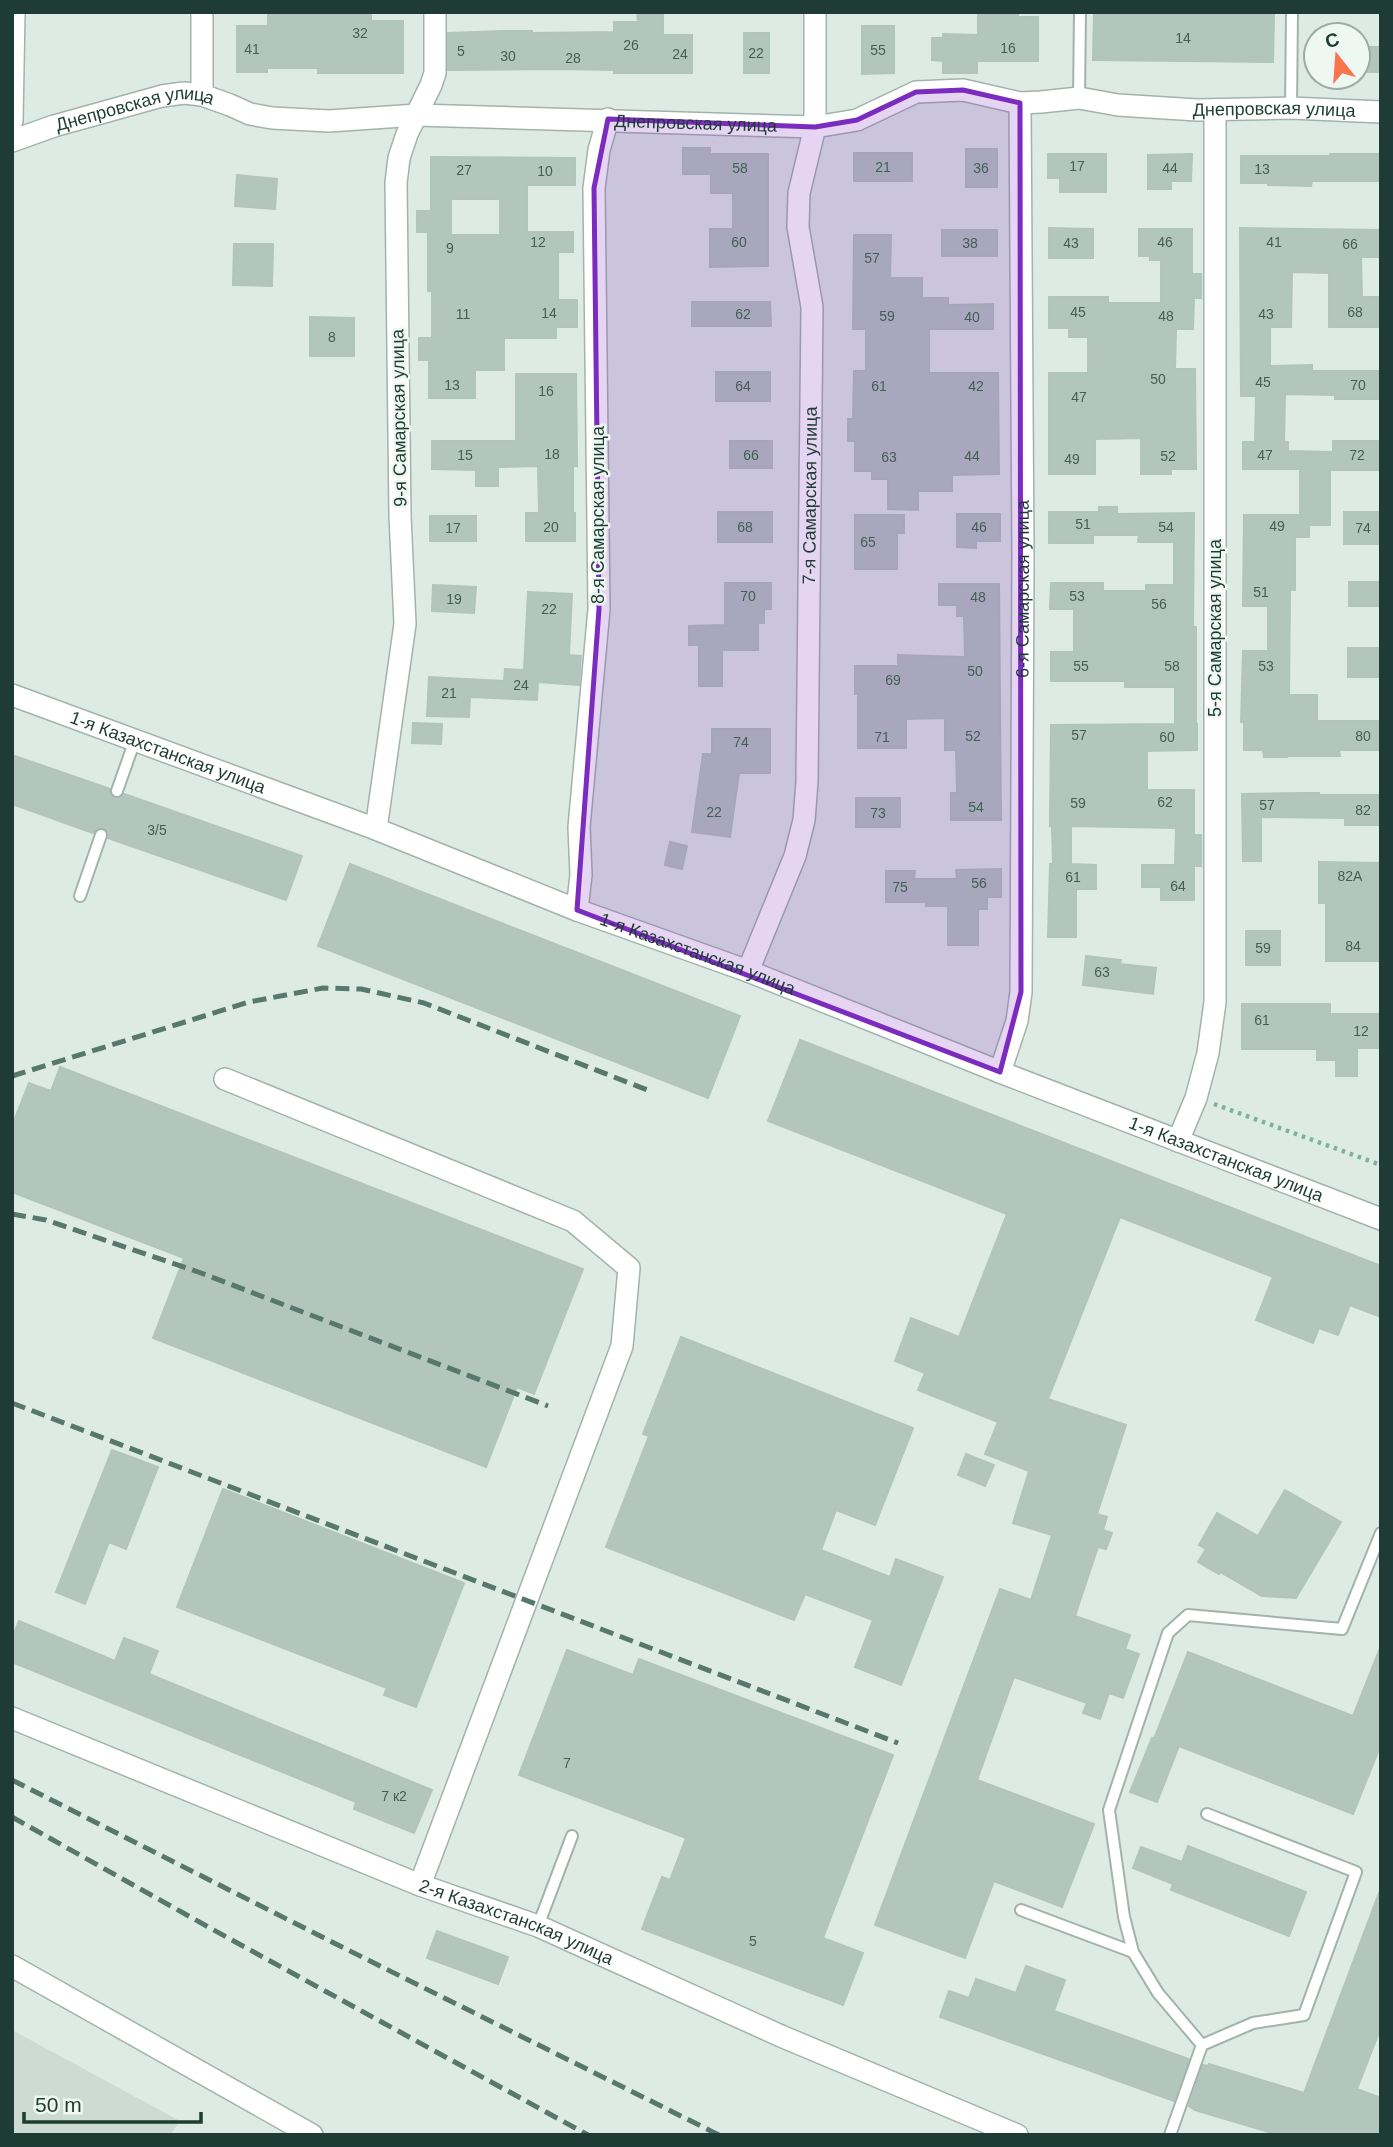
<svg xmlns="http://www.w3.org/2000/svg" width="1393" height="2147" font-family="Helvetica,sans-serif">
	<rect width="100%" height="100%" fill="#deebe5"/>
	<!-- built -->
	<polygon fill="#ccdbd4" points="12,2030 180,2121 170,2135 12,2135"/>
	<!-- building -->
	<g fill="#b3c6be" stroke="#b0c5bc" stroke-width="2" fill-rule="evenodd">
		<polygon points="268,12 371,12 371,21 403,21 403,73 318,73 318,68 267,68 267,72 237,72 237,26 268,26"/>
		<polygon points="637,12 663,12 663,35 692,35 692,73 614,73 614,70 559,69 448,70 448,33 503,31 532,31 532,33 614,32 614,22 638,22"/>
		<polygon points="978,12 1018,12 1018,17 1038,17 1038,61 977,61 977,73 943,73 943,61 932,60 932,38 943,38 943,34 978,35"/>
		<polygon points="1094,13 1274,15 1273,62 1093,60"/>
		<polygon points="862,26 894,26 894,73 862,74"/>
		<rect x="744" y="33" width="25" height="40"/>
		<rect x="1358" y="47" width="23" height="25"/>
		<polygon points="683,148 710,148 710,154 768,154 768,266 710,267 710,229 733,229 733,193 711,193 711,174 683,174"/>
		<rect x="966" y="149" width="31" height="38"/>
		<rect x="854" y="153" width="58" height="28"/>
		<polygon points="1048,154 1106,154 1106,192 1060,192 1060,178 1048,178"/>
		<polygon points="1192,154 1191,181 1171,181 1171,189 1148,189 1148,155"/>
		<polygon points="1330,154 1381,154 1381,181 1312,181 1311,186 1268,185 1268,183 1241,183 1241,156 1330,156"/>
		<path d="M 431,157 L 575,158 L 575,185 L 527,185 L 527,232 L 573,232 L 573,252 L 558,252 L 558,300 L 577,300 L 577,327 L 556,327 L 556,338 L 504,338 L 504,370 L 475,370 L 475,398 L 429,398 L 429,360 L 419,360 L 419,338 L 432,338 L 432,291 L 428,291 L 428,232 L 417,232 L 417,211 L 431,211 ZM 451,199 L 500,199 L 500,235 L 451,235 Z"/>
		<polygon points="237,175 277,179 275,209 235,206"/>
		<polygon points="1049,228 1093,229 1093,258 1049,258"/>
		<polygon points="1240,228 1381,230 1381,257 1361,257 1362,297 1381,297 1381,327 1329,327 1329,273 1292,272 1291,327 1270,327 1270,366 1312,365 1312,371 1381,371 1381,399 1335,399 1335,395 1285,394 1284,442 1288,442 1288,451 1333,452 1333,441 1381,441 1381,470 1330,470 1330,525 1309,525 1309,537 1295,537 1295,590 1290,590 1289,695 1317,695 1317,721 1381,721 1381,750 1339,750 1340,756 1287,756 1287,757 1264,757 1263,750 1244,750 1244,722 1241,722 1243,651 1268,651 1268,606 1243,606 1244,515 1300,515 1300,469 1243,469 1243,442 1255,442 1256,396 1241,396"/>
		<polygon points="1139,229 1192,229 1192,274 1201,274 1201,298 1194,298 1193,329 1176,329 1175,369 1195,369 1196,469 1171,469 1171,474 1141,474 1141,438 1095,439 1095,474 1049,474 1049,373 1088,373 1088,337 1069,337 1069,328 1049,328 1049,297 1108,297 1108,303 1161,303 1161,260 1150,260 1150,256 1139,256"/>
		<rect x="942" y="230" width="55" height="26"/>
		<polygon points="854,235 891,235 890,278 922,278 922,298 948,298 948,305 993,304 993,329 929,329 929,373 998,373 999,474 952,475 952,491 918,491 918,510 888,509 888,479 872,479 872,471 855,471 855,441 848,441 848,419 853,419 854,371 866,371 866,329 853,329"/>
		<polygon points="234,244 273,244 272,286 233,285"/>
		<polygon points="692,302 770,302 771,326 692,326"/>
		<polygon points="310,317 354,318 354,356 310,356"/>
		<rect x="716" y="372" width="54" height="29"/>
		<polygon points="516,374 576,374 577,466 573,466 573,513 575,513 575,541 526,541 526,513 539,513 538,466 498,467 498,486 476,486 476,470 432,469 432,441 516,441"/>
		<rect x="730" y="441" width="42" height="27"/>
		<polygon points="1099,507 1117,507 1117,514 1194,513 1193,627 1196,627 1196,724 1197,724 1197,750 1147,751 1147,790 1194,790 1194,835 1201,835 1201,866 1194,866 1194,900 1161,900 1161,887 1142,887 1142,865 1175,865 1176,828 1071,826 1071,864 1096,865 1096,889 1076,889 1076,937 1048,937 1050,864 1053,864 1052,826 1050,826 1051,725 1175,724 1175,687 1125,687 1125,681 1051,681 1051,652 1074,652 1074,609 1050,609 1051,583 1103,583 1103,591 1146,591 1146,585 1174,585 1174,542 1138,542 1139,535 1093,535 1093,543 1049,543 1049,512 1099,512"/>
		<rect x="718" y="512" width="54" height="30"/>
		<rect x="1344" y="512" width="37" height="32"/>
		<polygon points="957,514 1000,514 1000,541 976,541 976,548 957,547"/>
		<polygon points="855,515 904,515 904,533 897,533 897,569 855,569"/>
		<rect x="430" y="516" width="46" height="25"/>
		<rect x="1349" y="582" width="32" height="24"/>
		<polygon points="725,583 771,583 771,609 764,609 764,623 758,623 758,650 722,650 722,686 699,686 699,645 689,645 689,626 725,625"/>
		<polygon points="939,584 999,584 1001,820 951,820 951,793 957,793 956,750 945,750 945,718 906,719 906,748 858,748 858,694 855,694 855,666 898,666 898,655 965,657 964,616 957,616 957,605 939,605"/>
		<polygon points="433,585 476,587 474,613 432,611"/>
		<polygon points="528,592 572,594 569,655 581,656 579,685 538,682 537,700 470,697 469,717 427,716 429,677 504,681 505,669 524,670"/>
		<rect x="1348" y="648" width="33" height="29"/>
		<polygon points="413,723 442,724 441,744 412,743"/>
		<polygon points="712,729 770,729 770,773 739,773 730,837 692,832 703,754 712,754"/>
		<polygon points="12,755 110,789 109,793 114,798 119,799 124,794 302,856 286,900 108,838 109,833 104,828 99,827 93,833 12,804"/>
		<polygon points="1300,793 1319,793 1319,795 1381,795 1381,825 1345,825 1345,818 1261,817 1261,861 1243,861 1242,794"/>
		<rect x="856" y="798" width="44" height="29"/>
		<polygon points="670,842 687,846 682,869 665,865"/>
		<polygon points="1319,862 1381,863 1381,961 1326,961 1326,903 1319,903"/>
		<polygon points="350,864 740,1016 708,1098 318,946"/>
		<polygon points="1001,869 1001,897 987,897 987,909 978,909 978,945 948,945 948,906 926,906 926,902 886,902 886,871 915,871 914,879 957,879 956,870"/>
		<rect x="1246" y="931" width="34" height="34"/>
		<polygon points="1086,956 1121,960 1120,964 1156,968 1153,994 1083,985"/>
		<polygon points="1242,1004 1330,1004 1330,1014 1381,1014 1381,1048 1357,1048 1357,1076 1336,1076 1336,1060 1317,1060 1317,1049 1242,1049"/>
		<polygon points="800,1040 1381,1266 1381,1317 1350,1305 1338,1335 1319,1328 1313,1343 1256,1320 1273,1277 1120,1217 1048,1399 1126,1425 1097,1514 1107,1517 1103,1530 1112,1533 1106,1549 1098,1547 1075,1616 1130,1635 1125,1649 1139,1654 1123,1698 1109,1693 1100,1719 1083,1713 1087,1703 1014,1677 977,1780 1094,1824 1062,1907 994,1881 965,1958 875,1925 1000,1589 1031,1600 1052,1535 1013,1523 1029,1471 985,1454 998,1422 918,1390 925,1373 895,1361 911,1318 959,1337 1007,1214 768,1121"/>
		<polygon points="60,1067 583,1269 534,1394 517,1387 486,1467 153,1338 184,1258 12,1192 12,1126 29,1083 51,1091"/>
		<polygon points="681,1337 913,1428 875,1525 836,1510 821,1550 890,1577 896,1559 943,1577 901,1685 855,1667 873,1620 805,1594 794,1620 606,1547 649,1436 643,1434"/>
		<polygon points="112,1450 158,1467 126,1549 109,1542 85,1604 56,1592"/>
		<polygon points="966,1454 994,1465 985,1486 958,1475"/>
		<polygon points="223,1489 464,1583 416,1707 384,1695 387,1688 177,1607"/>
		<polygon points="1285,1490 1341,1522 1296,1598 1262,1596 1220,1572 1219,1574 1198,1562 1206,1549 1199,1545 1217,1513 1258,1536"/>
		<polygon points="19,1621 115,1661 124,1638 158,1651 149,1674 432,1790 414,1833 354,1809 356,1802 12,1662 12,1638"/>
		<polygon points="1380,1648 1381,1744 1353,1814 1179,1746 1157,1802 1130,1792 1152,1738 1154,1739 1188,1652 1353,1716"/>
		<polygon points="567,1650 633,1675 639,1659 893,1755 823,1938 863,1953 843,2005 642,1929 662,1877 670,1880 686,1838 519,1775"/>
		<polygon points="1188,1846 1306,1892 1289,1936 1171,1890 1173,1884 1133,1868 1141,1847 1182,1862"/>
		<polygon points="1379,1893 1381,1894 1381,2027 1357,2089 1381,2098 1381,2135 1279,2135 1195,2110 1189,2106 1203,2065 1208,2066 1209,2064 1304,2093"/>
		<polygon points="437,1931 508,1957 498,1984 427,1958"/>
		<polygon points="1026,1966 1065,1980 1054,2011 1189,2059 1174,2101 940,2017 949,1991 969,1998 976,1979 1016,1993"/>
	</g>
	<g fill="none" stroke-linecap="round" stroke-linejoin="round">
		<!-- service casing -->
		<g stroke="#a1b3ac" stroke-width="14">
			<g id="service">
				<polyline points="1079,98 1080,12"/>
				<polyline points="1291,108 1292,12"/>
				<polyline points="117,791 135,740"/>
				<polyline points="80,896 101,835"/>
				<polyline points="1021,1910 1133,1952"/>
				<polyline points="538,1926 572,1836"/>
				<polyline points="1202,2045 1158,1993 1133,1952 1124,1917 1109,1810 1168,1633 1188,1615 1342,1629 1381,1533"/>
				<polyline points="1170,2135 1202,2045 1253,2023 1304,2015 1356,1872 1207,1814"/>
			</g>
		</g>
		<!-- minor casing -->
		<g stroke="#a1b3ac" stroke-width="24">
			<g id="minor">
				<polyline points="202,95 202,12"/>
				<polyline points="12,121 14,12"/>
				<path id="s1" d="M 12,141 L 54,126 L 162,96 L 184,93 L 202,95 L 230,105 L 250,114 L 272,118 L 329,121 L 417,115 L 815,127 L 857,120 L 916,92 L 963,90 L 1020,103 L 1041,102 L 1079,98 L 1118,105 L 1197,110 L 1291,108 L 1381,112"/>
				<polyline points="376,829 405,624 400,516 396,183 399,158 407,134 431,85 435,73 435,12"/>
				<polyline points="577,910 581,875 579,827 599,609 594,188 599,150 608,119"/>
				<path id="s2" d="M 748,971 L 795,856 L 804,820 L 807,782 L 812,307 L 798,227 L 799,193 L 815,127 L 815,12"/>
				<path id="s3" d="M 1000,1072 L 1017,1021 L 1021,992 L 1023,555 L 1020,103"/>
				<polyline points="225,1079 573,1221 629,1268 622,1346 420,1885"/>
				<polyline points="1178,1141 1196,1098 1208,1053 1215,1002 1215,110"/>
				<path id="s4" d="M 12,1718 L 420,1885 L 538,1926 L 781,2036 L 1017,2135"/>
			</g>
		</g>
		<!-- tertiary casing -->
		<g stroke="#a1b3ac" stroke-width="24">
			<g id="tertiary">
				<path id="s5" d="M 12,695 L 376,829 L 577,910 L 748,971 L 1000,1072 L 1381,1219"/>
				<polyline points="12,1966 312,2135"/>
			</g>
		</g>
		<!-- path -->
		<polyline stroke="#7cb1a0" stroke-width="4.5" stroke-dasharray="3.5 5" stroke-linecap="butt" points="1214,1104 1381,1165"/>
		<!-- service -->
		<use href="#service" stroke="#fff" stroke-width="10"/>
		<!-- minor -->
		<use href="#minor" stroke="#fff" stroke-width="21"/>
		<!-- tertiary -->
		<use href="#tertiary" stroke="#fff" stroke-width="21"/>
		<!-- rail -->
		<g stroke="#58786f" stroke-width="5" stroke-dasharray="14 7" stroke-linecap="butt">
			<polyline points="12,1076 249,1002 323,988 361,989 424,1003 650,1091"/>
			<polyline points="12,1214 46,1220 201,1273 548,1406"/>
			<polyline points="12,1403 898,1743"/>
			<polyline points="12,1780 334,1943 719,2135"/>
			<polyline points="12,1817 210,1928 588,2135"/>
		</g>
	</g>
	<!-- marked area -->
	<path fill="#7b2cbf" fill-opacity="0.2" stroke="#7b2cbf" stroke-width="5" stroke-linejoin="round" d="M 963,90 L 1020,103 L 1021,992 L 1000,1072 L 577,910 L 599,609 L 594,188 L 608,119 L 815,127 L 857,120 L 916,92 Z"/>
	<g text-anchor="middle" stroke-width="5" stroke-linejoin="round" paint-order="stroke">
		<!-- number labels -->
		<g font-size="14" fill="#435e56">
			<text x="360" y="38">32</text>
			<text x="1183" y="43">14</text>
			<text x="631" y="50">26</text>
			<text x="1008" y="53">16</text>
			<text x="252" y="54">41</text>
			<text x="878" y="55">55</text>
			<text x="461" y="56">5</text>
			<text x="756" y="58">22</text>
			<text x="680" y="59">24</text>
			<text x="508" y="61">30</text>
			<text x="573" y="63">28</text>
			<text x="1077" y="171">17</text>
			<text x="883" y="172">21</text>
			<text x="740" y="173">58</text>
			<text x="981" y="173">36</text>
			<text x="1170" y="173">44</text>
			<text x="1262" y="174">13</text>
			<text x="464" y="175">27</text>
			<text x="545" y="176">10</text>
			<text x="538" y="247">12</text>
			<text x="739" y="247">60</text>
			<text x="1165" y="247">46</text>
			<text x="1274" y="247">41</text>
			<text x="970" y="248">38</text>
			<text x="1071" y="248">43</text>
			<text x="1350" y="249">66</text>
			<text x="450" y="253">9</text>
			<text x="872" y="263">57</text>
			<text x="1078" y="317">45</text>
			<text x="1355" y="317">68</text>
			<text x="549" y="318">14</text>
			<text x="463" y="319">11</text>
			<text x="743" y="319">62</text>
			<text x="1266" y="319">43</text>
			<text x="887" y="321">59</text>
			<text x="1166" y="321">48</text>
			<text x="972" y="322">40</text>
			<text x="332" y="342">8</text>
			<text x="1158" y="384">50</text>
			<text x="1263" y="387">45</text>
			<text x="452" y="390">13</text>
			<text x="1358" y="390">70</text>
			<text x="743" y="391">64</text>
			<text x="879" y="391">61</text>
			<text x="976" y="391">42</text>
			<text x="546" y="396">16</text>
			<text x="1079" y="402">47</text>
			<text x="552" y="459">18</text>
			<text x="465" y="460">15</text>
			<text x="751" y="460">66</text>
			<text x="1265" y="460">47</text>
			<text x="1357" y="460">72</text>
			<text x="972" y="461">44</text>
			<text x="1168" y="461">52</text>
			<text x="889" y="462">63</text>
			<text x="1072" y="464">49</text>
			<text x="1083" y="529">51</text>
			<text x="1277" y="531">49</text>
			<text x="551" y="532">20</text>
			<text x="745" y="532">68</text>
			<text x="979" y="532">46</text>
			<text x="1166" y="532">54</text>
			<text x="453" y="533">17</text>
			<text x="1363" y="533">74</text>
			<text x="868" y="547">65</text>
			<text x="1261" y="597">51</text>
			<text x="748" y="601">70</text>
			<text x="1077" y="601">53</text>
			<text x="978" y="602">48</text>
			<text x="454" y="604">19</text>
			<text x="1159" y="609">56</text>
			<text x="549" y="614">22</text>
			<text x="1081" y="671">55</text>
			<text x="1172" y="671">58</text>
			<text x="1266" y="671">53</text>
			<text x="975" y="676">50</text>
			<text x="893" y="685">69</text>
			<text x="521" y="690">24</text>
			<text x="449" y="698">21</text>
			<text x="1079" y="740">57</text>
			<text x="973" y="741">52</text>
			<text x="1363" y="741">80</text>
			<text x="882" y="742">71</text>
			<text x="1167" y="742">60</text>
			<text x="741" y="747">74</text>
			<text x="1165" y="807">62</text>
			<text x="1078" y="808">59</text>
			<text x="1267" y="810">57</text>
			<text x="976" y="812">54</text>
			<text x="1363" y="815">82</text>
			<text x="714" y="817">22</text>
			<text x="878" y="818">73</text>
			<text x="157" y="835">3/5</text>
			<text x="1350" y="881">82А</text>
			<text x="1073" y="882">61</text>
			<text x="979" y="888">56</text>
			<text x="1178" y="891">64</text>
			<text x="900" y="892">75</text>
			<text x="1353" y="951">84</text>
			<text x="1263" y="953">59</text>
			<text x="1102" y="977">63</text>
			<text x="1262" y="1025">61</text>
			<text x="1361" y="1036">12</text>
			<text x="567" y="1768">7</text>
			<text x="394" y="1801">7 к2</text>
			<text x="753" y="1946">5</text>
		</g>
		<!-- street labels -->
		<g font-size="18" fill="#1e3c33" stroke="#eff7f3">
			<text dy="6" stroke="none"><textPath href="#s1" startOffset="1283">Днепровская улица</textPath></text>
			<text dy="6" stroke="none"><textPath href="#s1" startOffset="128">Днепровская улица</textPath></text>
			<text dy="6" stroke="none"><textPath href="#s1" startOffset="695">Днепровская улица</textPath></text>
			<text transform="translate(399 418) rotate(-91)" y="6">9-я Самарская улица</text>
			<text dy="6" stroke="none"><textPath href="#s2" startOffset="486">7-я Самарская улица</textPath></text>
			<text transform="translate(598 515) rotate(-90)" y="6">8-я Самарская улица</text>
			<text dy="6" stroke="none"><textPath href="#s3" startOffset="486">6-я Самарская улица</textPath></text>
			<text transform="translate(1215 628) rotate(-90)" y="6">5-я Самарская улица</text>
			<text dy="6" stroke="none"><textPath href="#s5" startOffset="166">1-я Казахстанская улица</textPath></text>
			<text dy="6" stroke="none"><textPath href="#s5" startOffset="733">1-я Казахстанская улица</textPath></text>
			<text dy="6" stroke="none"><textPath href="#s5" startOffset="1300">1-я Казахстанская улица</textPath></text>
			<text dy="6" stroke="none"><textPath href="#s4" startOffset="544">2-я Казахстанская улица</textPath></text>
		</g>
	</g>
	<!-- border -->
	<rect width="1393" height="2147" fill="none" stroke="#1e3c33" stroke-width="28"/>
	<!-- north arrow -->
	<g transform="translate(1337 56) rotate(343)"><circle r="33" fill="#eff7f3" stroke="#9baca6" stroke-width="2"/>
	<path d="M0-5L12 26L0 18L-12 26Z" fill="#fb754c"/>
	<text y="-10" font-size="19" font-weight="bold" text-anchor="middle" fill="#1e3c33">С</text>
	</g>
	<!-- scale -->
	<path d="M24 2112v10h177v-10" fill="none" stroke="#1e3c33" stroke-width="3.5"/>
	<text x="35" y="2112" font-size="21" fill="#1e3c33" stroke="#eff7f3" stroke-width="5" paint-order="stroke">50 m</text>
</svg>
